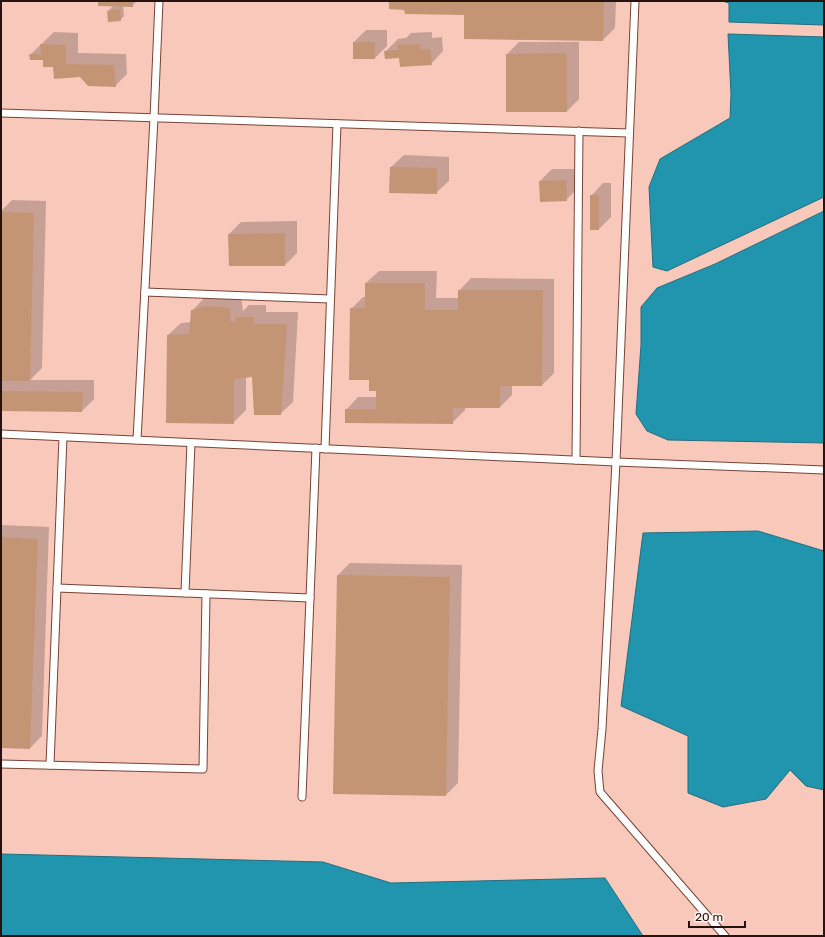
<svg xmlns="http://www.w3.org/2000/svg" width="825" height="937" font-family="Rubik,sans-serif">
	<rect width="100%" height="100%" fill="#f8c8bb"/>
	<!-- water -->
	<g fill="#2195ae" stroke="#236e7e">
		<polygon points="722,1 824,1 824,25 729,22 729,3"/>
		<polygon points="728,34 824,37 824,197 667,271 653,267 649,187 660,159 730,118 731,94"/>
		<polygon points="824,211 824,443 668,440 647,431 636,414 641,345 641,307 657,288 715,264"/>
		<polygon points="758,531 824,551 824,790 806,786 790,770 766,799 723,807 688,793 688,736 621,706 643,533"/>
		<polygon points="1,854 323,862 391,883 605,878 643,936 1,936"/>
	</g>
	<!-- shadow -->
	<g fill="#0003">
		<polygon points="99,1 137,1 132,6 123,6 124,16 120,20 108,11 113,6"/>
		<polygon points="390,1 616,1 615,28 603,40 579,40 579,99 567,111 507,54 519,42 579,42 579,40 465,14 405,9"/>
		<polygon points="366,30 387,30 387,46 375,58 354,58 354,42"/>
		<polygon points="54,32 78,33 78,53 126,54 127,74 115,86 80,76 54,66 44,59 30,55"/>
		<polygon points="432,32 432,38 442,37 443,51 431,64 400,57 386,51 398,39 406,38 411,33"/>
		<polygon points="404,155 449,157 449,181 436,193 390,192 391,167"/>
		<polygon points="552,169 578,169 578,188 566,200 540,181"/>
		<polygon points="603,183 611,183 611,217 599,229 591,196"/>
		<polygon points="12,200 46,201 42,368 30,380 94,380 94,399 82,411 1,410 1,211"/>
		<polygon points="297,221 297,253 285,265 229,265 229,234 241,222"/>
		<polygon points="379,271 437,271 436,298 459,298 459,291 471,278 554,279 554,373 542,385 512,385 512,395 500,407 465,407 465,410 453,422 346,410 358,397 377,397 377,390 370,379 351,309 363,297 366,297 366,283"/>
		<polygon points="219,294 241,296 243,311 249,305 266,305 266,312 298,312 293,402 280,414 252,376 246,377 246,410 233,423 168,335 181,323 191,322 192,311 204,298"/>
		<polygon points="1,525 49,527 42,736 30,748 1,747"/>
		<polygon points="350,563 462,565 458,783 446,795 334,793 338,575"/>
	</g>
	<!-- building -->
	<g fill="#c49575">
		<polygon points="98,1 133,1 133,7 98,6"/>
		<polygon points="389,1 604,1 603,41 464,39 464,15 405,14 404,10 389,9"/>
		<polygon points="120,9 121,21 108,22 107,11"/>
		<rect x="353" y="42" width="22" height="17"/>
		<polygon points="40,44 66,45 66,64 114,65 116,87 88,86 80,77 54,79 53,67 43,67 43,60 30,60 29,54 41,55"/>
		<polygon points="420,44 421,50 430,49 432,65 400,67 399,58 385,59 384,51 398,50 397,45"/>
		<polygon points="567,53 567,112 506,112 506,54"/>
		<polygon points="390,167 437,168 437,194 389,193"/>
		<polygon points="566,180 567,201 540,202 539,181"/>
		<rect x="590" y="195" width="9" height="35"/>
		<polygon points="1,212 34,213 30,381 1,381"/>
		<polygon points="285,233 285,266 229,266 228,234"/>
		<polygon points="365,283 425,283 425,310 458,310 458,290 543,290 542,386 500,386 500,408 453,408 453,424 345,423 345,409 376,409 376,391 369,391 369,380 349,380 350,308 365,308"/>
		<polygon points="206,306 229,308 231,322 236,322 235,317 254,317 254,324 287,324 281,415 254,415 252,377 234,379 234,424 166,423 167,335 189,334 191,310"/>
		<polygon points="1,391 83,392 82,412 1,411"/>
		<polygon points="1,537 38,539 30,749 1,748"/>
		<polygon points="337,575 450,577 446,796 333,794"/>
	</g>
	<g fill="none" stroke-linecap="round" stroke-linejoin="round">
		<!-- service casing -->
		<g stroke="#764437" stroke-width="9">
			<g id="service">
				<polyline points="635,1 616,462 602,729 598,771 600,792 725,936"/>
				<polyline points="1,113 629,133"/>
				<polyline points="145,292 330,299"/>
				<polyline points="1,434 616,462 824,470"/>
				<polyline points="137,440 154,118 159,1"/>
				<polyline points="325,449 337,124"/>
				<polyline points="576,460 579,131"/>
				<polyline points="57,588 310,598"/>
				<polyline points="185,593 191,443"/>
				<polyline points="1,764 203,769 206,594"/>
				<polyline points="50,765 63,437"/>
				<polyline points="302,797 316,448"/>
			</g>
		</g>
		<!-- service -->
		<use href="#service" stroke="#fff" stroke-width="7"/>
	</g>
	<!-- border -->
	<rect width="825" height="937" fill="none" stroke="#27130d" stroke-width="4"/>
	<!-- scale -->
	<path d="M689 921v6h56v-6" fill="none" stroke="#27130d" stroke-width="2"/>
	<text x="695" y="921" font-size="12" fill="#27130d" stroke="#fff2ef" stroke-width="3" paint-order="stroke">20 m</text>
</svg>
